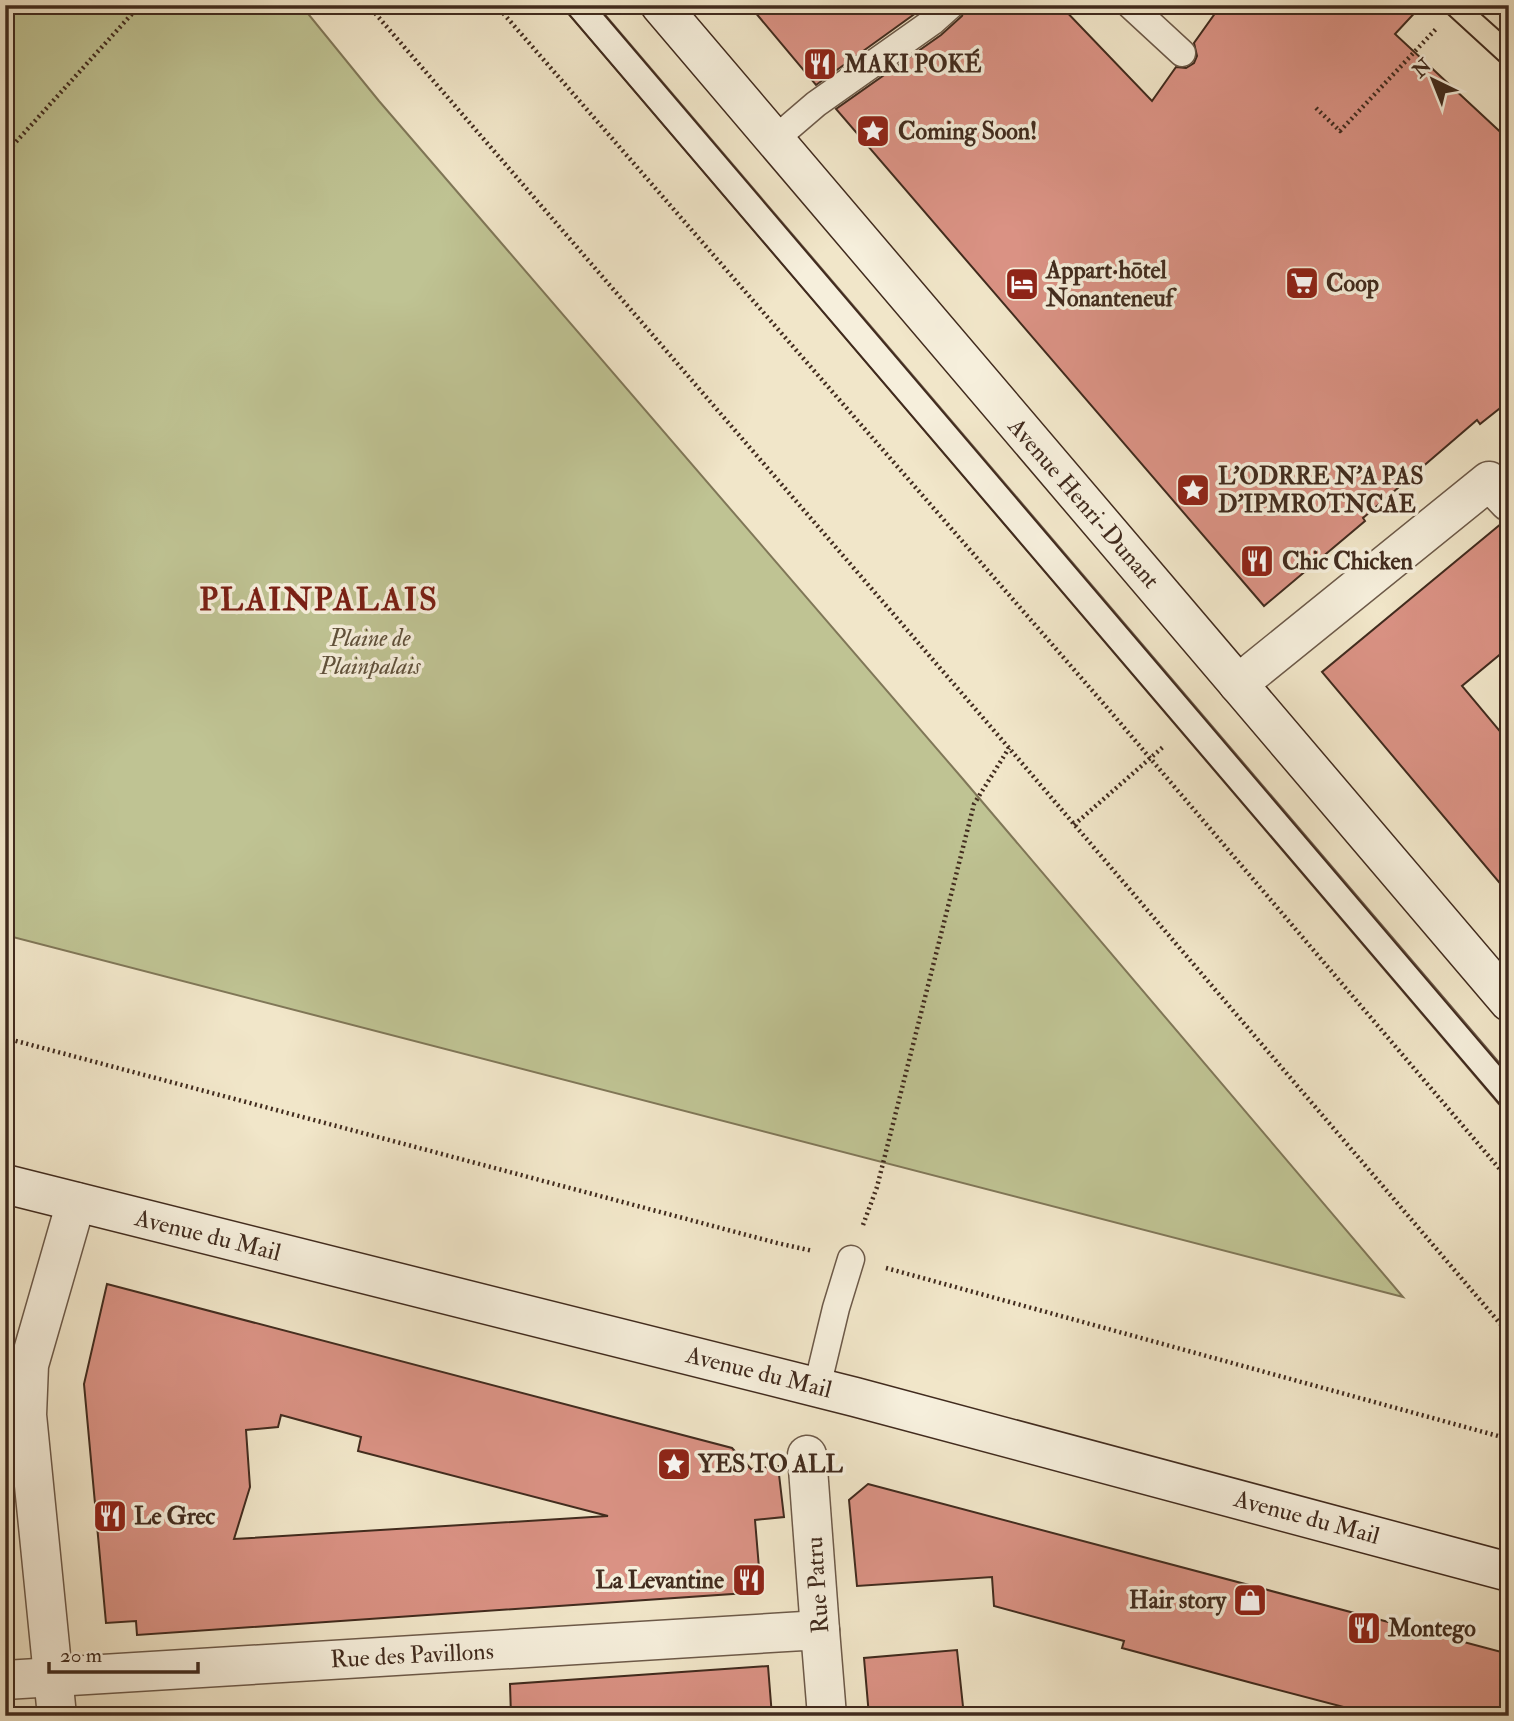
<svg xmlns="http://www.w3.org/2000/svg" width="1514" height="1721" font-family="'IM FELL Double Pica',serif">
	<rect width="100%" height="100%" fill="#f1e6c9"/>
	<filter id="stains"><feTurbulence type="fractalNoise" baseFrequency=".00286" numOctaves="4"/><feColorMatrix values="0 0 0 0 .2 0 0 0 0 .09 0 0 0 0 .02 0 0 0 .5 -.17"/></filter>
	<radialGradient id="worn" r=".72"><stop offset=".6" stop-color="#630" stop-opacity="0"/><stop offset="1" stop-color="#630" stop-opacity=".3"/></radialGradient>
	<!-- green -->
	<polygon fill="#bfc393" stroke="#807758" stroke-width="2" points="5,5 301,5 379,101 962,778 1403,1297 5,935"/>
	<!-- building -->
	<g fill="#da9284" stroke="#412b1e" stroke-width="2" fill-rule="evenodd">
		<polygon points="749,5 927,5 816,85"/>
		<polygon points="966,5 1060,5 1152,101 1176,67 1186,68 1194,63 1197,56 1194,43 1221,5 1422,5 1395,34 1509,140 1509,401 1480,424 1477,420 1363,518 1365,521 1264,606 836,109 941,35 962,16"/>
		<polygon points="1502,523 1509,523 1509,647 1462,686 1509,742 1509,894 1322,672"/>
		<path d="M 107,1284 L 732,1448 L 751,1469 L 778,1466 L 784,1517 L 755,1520 L 761,1592 L 137,1635 L 136,1621 L 106,1623 L 84,1384 ZM 281,1415 L 361,1437 L 358,1451 L 608,1516 L 234,1539 L 250,1487 L 246,1430 L 278,1427 Z"/>
		<polygon points="868,1484 1509,1654 1509,1716 1378,1716 1252,1683 1122,1648 1124,1641 994,1606 992,1577 857,1586 849,1500"/>
		<polygon points="957,1650 964,1716 869,1716 864,1658"/>
		<polygon points="768,1666 772,1716 511,1716 510,1684"/>
	</g>
	<g fill="none" stroke-linecap="round" stroke-linejoin="round">
		<!-- service casing -->
		<g stroke="#6d5a49" stroke-width="29">
			<g id="service">
				<polyline points="579,5 1509,1095"/>
				<polyline points="1130,5 1182,53"/>
				<polyline points="774,140 816,104 932,22 951,5"/>
				<polyline points="817,1387 836,1308 851,1259"/>
			</g>
		</g>
		<!-- pedestrian casing -->
		<g stroke="#6d5a49" stroke-width="41">
			<polyline id="pedestrian" points="807,1455 820,1630"/>
		</g>
		<!-- minor casing -->
		<g stroke="#6d5a49" stroke-width="41">
			<g id="minor">
				<polyline points="1238,684 1489,481 1509,502"/>
				<polyline points="5,1680 820,1630 827,1716"/>
				<polyline points="57,1716 27,1415 29,1365 76,1202"/>
			</g>
		</g>
		<!-- secondary casing -->
		<g stroke="#412b1e" stroke-width="41">
			<g id="secondary">
				<polyline points="660,5 1509,1002"/>
				<polyline points="5,1184 855,1397 1509,1572"/>
			</g>
		</g>
		<!-- path -->
		<g stroke="#412b1e" stroke-width="4.5" stroke-dasharray="2 3.5" stroke-linecap="butt">
			<polyline points="368,5 1009,748 1509,1334"/>
			<polyline points="496,5 1110,711 1509,1180"/>
			<polyline points="373,11 380,5"/>
			<polyline points="1316,108 1340,131 1436,29"/>
			<polyline points="5,154 140,5"/>
			<polyline points="1074,825 1163,747"/>
			<polyline points="5,1038 777,1243 813,1251"/>
			<polyline points="863,1225 877,1187 974,804 1009,748"/>
			<polyline points="886,1268 1509,1439"/>
		</g>
		<!-- service -->
		<use href="#service" stroke="#f6efdc" stroke-width="26"/>
		<!-- pedestrian -->
		<use href="#pedestrian" stroke="#f6efdc" stroke-width="38"/>
		<!-- minor -->
		<use href="#minor" stroke="#f6efdc" stroke-width="38"/>
		<!-- secondary -->
		<use href="#secondary" stroke="#f6efdc" stroke-width="38"/>
		<!-- tram -->
		<g stroke="#412b1e" stroke-width="2">
			<polyline points="561,5 1509,1115"/>
			<polyline points="596,5 1509,1076"/>
			<polyline points="1438,5 1509,70"/>
			<polyline points="1471,5 1509,39"/>
		</g>
	</g>
	<!-- icons -->
	<defs>
		<g id="restaurant-square" transform="scale(1.75)"><rect x="-9" y="-9" width="18" height="18" rx="4" fill="#8f2418" stroke="#f6efdc"/><path d="M-5-6h1v4h1v-4h1v4h1v-4h1v5L-1.5 .5V6h-2V.5L-5-1ZM5-6V6H3V1.5H1.5Q1.5-4 5-6Z" fill="#fff"/></g>
		<g id="sight-square" transform="scale(1.75)"><rect x="-9" y="-9" width="18" height="18" rx="4" fill="#8f2418" stroke="#f6efdc"/><path d="M0-6L1.8-2.2L6-1.7L2.9 1.2L3.7 5.4L0 3.3L-3.7 5.4L-2.9 1.2L-6-1.7L-1.8-2.2Z" fill="#fff"/></g>
		<g id="supermarket-square" transform="scale(1.75)"><rect x="-9" y="-9" width="18" height="18" rx="4" fill="#8f2418" stroke="#f6efdc"/><path d="M-6-5.5h2.5l.6 2H6L4.5 2H-2.5L-4.4-4H-6ZM-1.5 3.2a1.3 1.3 0 1 0 .1 0ZM3 3.2a1.3 1.3 0 1 0 .1 0Z" fill="#fff"/></g>
		<g id="hotel-square" transform="scale(1.75)"><rect x="-9" y="-9" width="18" height="18" rx="4" fill="#8f2418" stroke="#f6efdc"/><path d="M-6-4.5h1.5V1H6V5H4.5V3h-9V5H-6ZM-4 0a1.8 1.8 0 1 1 3.6 0ZM.5 0V-2.5h3Q6-2.5 6 0Z" fill="#fff"/></g>
		<g id="shop-square" transform="scale(1.75)"><rect x="-9" y="-9" width="18" height="18" rx="4" fill="#8f2418" stroke="#f6efdc"/><path d="M-5-2.5h2.3a2.7 3.5 0 0 1 5.4 0H5L5.5 6h-11ZM-1.5-2.5h3a1.5 2.3 0 0 0-3 0Z" fill="#fff"/></g>
	</defs>
	<g fill-rule="evenodd">
		<use href="#restaurant-square" x="820" y="64"/>
		<use href="#sight-square" x="873" y="131"/>
		<use href="#supermarket-square" x="1302" y="283"/>
		<use href="#hotel-square" x="1022" y="284"/>
		<use href="#sight-square" x="1193" y="490"/>
		<use href="#restaurant-square" x="1257" y="561"/>
		<use href="#sight-square" x="674" y="1464"/>
		<use href="#restaurant-square" x="110" y="1516"/>
		<use href="#restaurant-square" x="749" y="1580"/>
		<use href="#shop-square" x="1250" y="1600"/>
		<use href="#restaurant-square" x="1364" y="1628"/>
	</g>
	<g text-anchor="middle" stroke-width="7" stroke-linejoin="round" paint-order="stroke">
		<!-- poi labels -->
		<g font-size="24" font-weight="bold" fill="#412b1e" stroke="#f6efdc" text-anchor="start">
			<text x="844" y="72">MAKI POKÉ</text>
			<text x="898" y="139">Coming Soon!</text>
			<text x="1046" y="278">Appart‧hōtel<tspan x="1046" dy="28">Nonanteneuf</tspan></text>
			<text x="1326" y="291">Coop</text>
			<text x="1218" y="484">L'ODRRE N'A PAS<tspan x="1218" dy="28">D'IPMROTNCAE</tspan></text>
			<text x="1282" y="569">Chic Chicken</text>
			<text x="698" y="1472">YES TO ALL</text>
			<text x="134" y="1524">Le Grec</text>
			<text x="724" y="1588" text-anchor="end">La Levantine</text>
			<text x="1226" y="1608" text-anchor="end">Hair story</text>
			<text x="1388" y="1636">Montego</text>
		</g>
		<!-- street labels -->
		<g font-size="24" fill="#412b1e" stroke="#f6efdc">
			<text transform="translate(1084 503) rotate(49)" y="8">Avenue Henri-Dunant</text>
			<text transform="translate(208 1235) rotate(14)" y="8">Avenue du Mail</text>
			<text transform="translate(759 1372) rotate(14)" y="8">Avenue du Mail</text>
			<text transform="translate(1307 1517) rotate(15)" y="8">Avenue du Mail</text>
			<text transform="translate(817 1585) rotate(-94)" y="8">Rue Patru</text>
			<text transform="translate(412 1655) rotate(-3)" y="8">Rue des Pavillons</text>
		</g>
		<!-- park labels -->
		<g font-size="24" font-style="italic" fill="#60513b" stroke="#f6efdc">
			<text x="370" y="646">Plaine de<tspan x="370" dy="28">Plainpalais</tspan></text>
		</g>
		<!-- district labels -->
		<g font-size="32" font-weight="bold" letter-spacing="2" fill="#7a1f14" stroke="#f6efdc">
			<text x="319" y="610">PLAINPALAIS</text>
		</g>
	</g>
	<!-- margin -->
	<rect width="1514" height="1721" fill="none" stroke="#f1e6c9" stroke-width="28"/>
	<rect x="7" y="7" width="1500" height="1707" fill="none" stroke="#412b1e" stroke-width="3.5"/>
	<rect x="14" y="14" width="1486" height="1693" fill="none" stroke="#412b1e" stroke-width="2"/>
	<!-- north arrow -->
	<g transform="translate(1433 80) rotate(317)" stroke="#f6efdc" stroke-width="5" paint-order="stroke">
	<path d="M0-5L12 26L0 18L-12 26Z" fill="#412b1e"/>
	<text y="-10" font-size="19" font-weight="bold" text-anchor="middle" fill="#412b1e">N</text>
	</g>
	<!-- scale -->
	<path d="M49 1662v10h149v-10" fill="none" stroke="#412b1e" stroke-width="3.5"/>
	<text x="60" y="1662" font-size="21" fill="#412b1e" stroke="#f6efdc" stroke-width="5" paint-order="stroke">20 m</text>
	<rect width="100%" height="100%" filter="url(#stains)"/>
	<rect width="100%" height="100%" fill="url(#worn)"/>
</svg>
